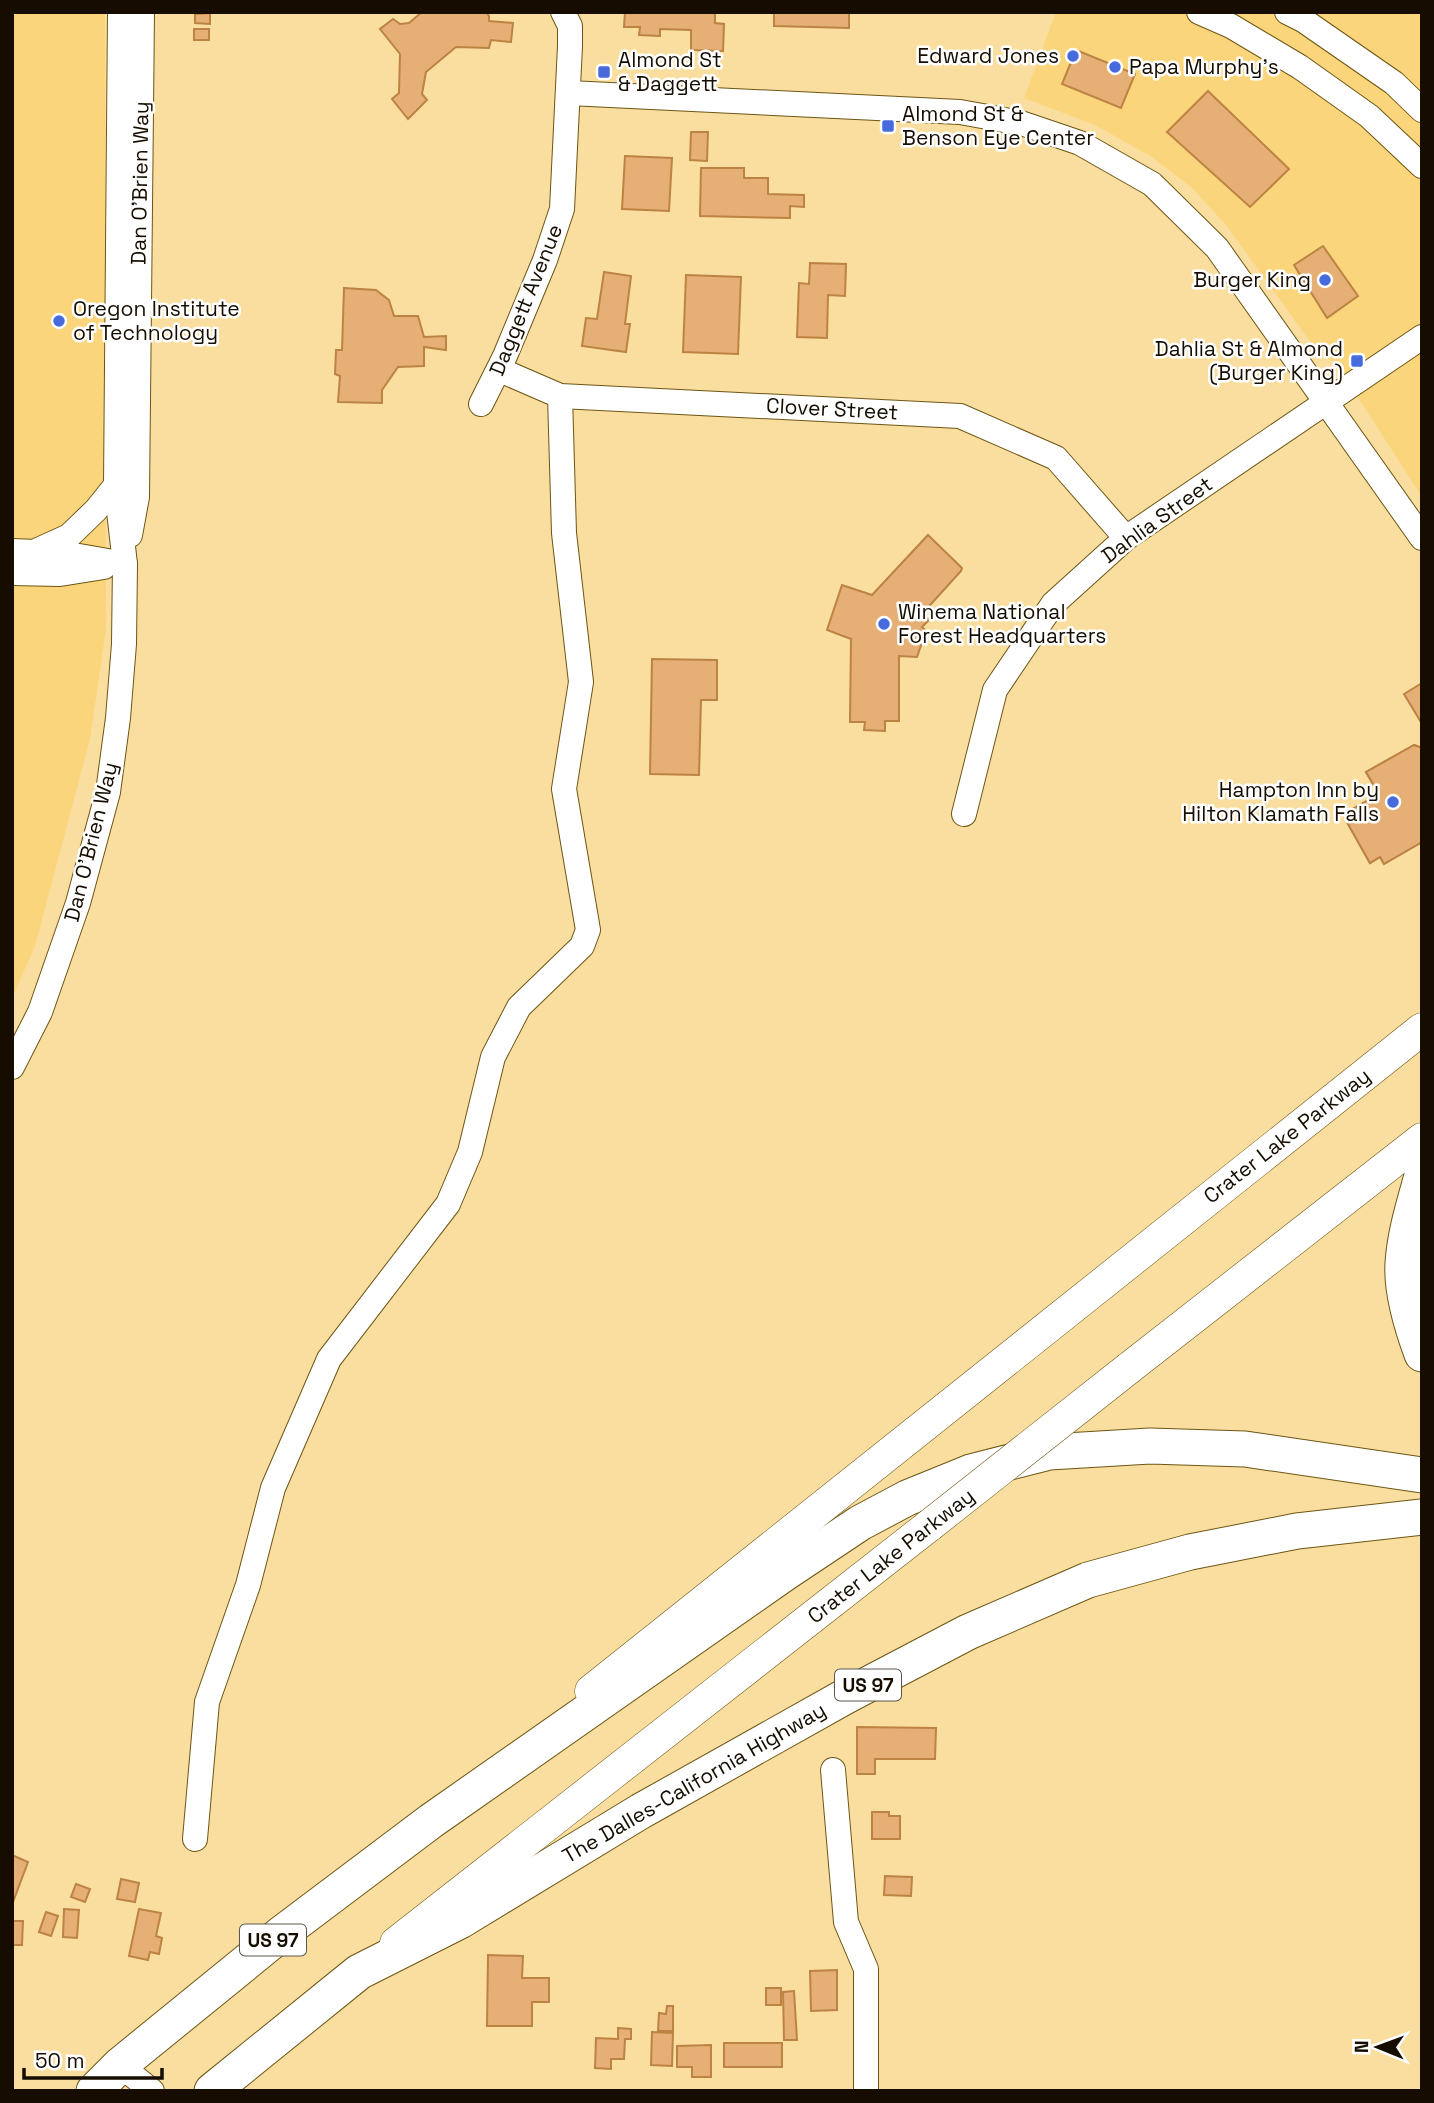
<svg xmlns="http://www.w3.org/2000/svg" width="1434" height="2103" font-family="'Space Grotesk',sans-serif">
	<rect width="100%" height="100%" fill="#f9de9f"/>
	<!-- built -->
	<g fill="#fad57b">
		<polygon points="12,12 105,12 106,629 90,739 35,946 12,998"/>
		<polygon points="1056,12 1422,12 1422,497 1336,363 1319,354 1226,225 1192,188 1152,157 1095,125 1024,98"/>
	</g>
	<!-- building -->
	<g fill="#e6af75" stroke="#bc8343" stroke-width="2">
		<polygon points="422,12 486,12 489,16 489,21 513,23 511,42 491,40 489,48 456,47 426,72 422,94 427,100 408,119 392,99 399,93 400,54 380,29 393,19 400,24 409,23"/>
		<polygon points="625,12 715,12 715,23 724,24 723,51 691,50 691,30 660,29 660,36 639,35 640,27 624,27"/>
		<polygon points="774,12 849,12 849,28 774,26"/>
		<polygon points="210,13 210,24 195,23 195,14"/>
		<rect x="194" y="29" width="15" height="11"/>
		<polygon points="1076,50 1135,74 1121,108 1062,84"/>
		<polygon points="1208,91 1289,169 1250,207 1167,132"/>
		<polygon points="691,132 708,132 707,161 690,160"/>
		<polygon points="625,156 672,158 669,211 622,209"/>
		<polygon points="701,168 744,168 744,178 768,178 768,194 804,195 804,207 790,206 790,218 700,216"/>
		<polygon points="1323,246 1358,296 1327,318 1294,265"/>
		<polygon points="810,263 846,264 845,296 828,295 827,338 797,337 799,283 809,284"/>
		<polygon points="604,272 631,276 625,324 630,324 626,352 582,346 586,318 597,319"/>
		<polygon points="686,275 741,277 738,354 683,352"/>
		<polygon points="344,288 376,290 389,300 394,316 418,316 424,337 446,336 446,350 424,347 424,366 398,367 382,390 382,403 338,402 340,376 335,374 336,350 342,350"/>
		<polygon points="928,535 962,568 961,571 922,614 929,620 922,627 926,631 917,657 899,656 899,721 885,721 885,731 864,730 865,722 850,722 851,639 827,630 842,585 872,595"/>
		<polygon points="652,659 717,660 717,700 701,700 699,775 650,774"/>
		<polygon points="1422,683 1422,724 1404,694"/>
		<polygon points="1414,745 1422,748 1422,842 1384,864 1380,857 1370,863 1348,824 1356,820 1351,810 1379,794 1366,772"/>
		<polygon points="1414,745 1422,748 1422,842 1384,864 1380,857 1370,863 1348,824 1356,820 1351,810 1379,794 1366,772"/>
		<polygon points="857,1727 936,1728 935,1759 875,1759 875,1774 857,1774"/>
		<polygon points="872,1812 889,1812 889,1816 900,1816 900,1839 872,1839"/>
		<polygon points="12,1855 28,1862 13,1902 12,1902"/>
		<polygon points="885,1876 912,1877 911,1896 884,1895"/>
		<polygon points="121,1879 139,1883 135,1902 117,1899"/>
		<polygon points="76,1884 90,1889 85,1902 71,1897"/>
		<polygon points="64,1909 79,1910 77,1938 63,1937"/>
		<polygon points="139,1909 161,1913 156,1936 162,1938 159,1954 150,1952 148,1960 129,1956"/>
		<polygon points="46,1912 58,1916 51,1936 39,1932"/>
		<polygon points="12,1921 23,1921 22,1945 12,1945"/>
		<polygon points="488,1955 523,1956 522,1978 549,1978 549,2002 532,2002 532,2026 487,2026"/>
		<polygon points="837,1970 837,2010 811,2011 810,1971"/>
		<rect x="766" y="1988" width="15" height="17"/>
		<polygon points="794,1991 797,2040 784,2040 783,1992"/>
		<polygon points="667,2006 673,2006 673,2031 658,2031 659,2013 666,2014"/>
		<polygon points="618,2028 631,2029 631,2039 625,2039 624,2059 611,2059 611,2069 595,2068 596,2038 618,2039"/>
		<polygon points="652,2032 673,2033 672,2066 651,2065"/>
		<rect x="724" y="2043" width="58" height="24"/>
		<polygon points="711,2045 711,2077 692,2077 692,2067 677,2067 677,2046"/>
	</g>
	<g fill="none" stroke-linecap="round" stroke-linejoin="round">
		<!-- minor casing -->
		<g stroke="#6d5614" stroke-width="26">
			<g id="minor">
				<polyline points="1199,12 1231,26 1300,67 1369,116 1422,166"/>
				<polyline points="1287,12 1303,20 1394,83 1422,110"/>
				<polyline points="569,93 960,112 1021,123 1080,143 1152,184 1217,248 1422,538"/>
				<polyline points="500,370 560,396 960,416 1056,458 1126,538"/>
				<polyline points="481,404 505,356 545,260 562,209 570,46 570,26 563,12"/>
				<polyline points="130,535 137,497 142,12"/>
				<polyline points="38,550 69,536 96,510 116,485"/>
				<polyline points="12,551 62,553 125,564"/>
				<polyline points="12,573 60,574 104,567"/>
				<polyline points="964,814 995,690 1053,604 1126,538 1422,337"/>
				<polyline points="12,1067 40,1012 78,903 108,792 118,718 124,644 125,564 116,485 120,12"/>
				<polyline points="833,1770 846,1922 866,1969 866,2091"/>
				<polyline points="195,1839 207,1702 248,1585 273,1488 329,1359 448,1204 470,1152 493,1057 519,1007 582,946 588,930 564,789 581,682 564,533 560,396"/>
				<polyline points="120,2065 152,2091"/>
			</g>
		</g>
		<!-- major casing -->
		<g stroke="#6d5614" stroke-width="33">
			<g id="major">
				<polyline points="1129,1368 1422,1139"/>
				<polyline points="591,1691 1422,1029"/>
				<polyline points="396,1943 930,1525"/>
			</g>
		</g>
		<!-- highway casing -->
		<g stroke="#6d5614" stroke-width="37">
			<g id="highway">
				<path d="M 1422,1176 C 1414,1205 1405,1233 1403,1263 C 1401,1292 1412,1327 1422,1354"/>
				<polyline points="94,2091 120,2065 281,1934 431,1821 785,1573 860,1523 907,1498 971,1472 1049,1452 1150,1446 1245,1449 1422,1475"/>
				<polyline points="212,2091 359,1972 460,1921 641,1811 846,1696 968,1632 1088,1580 1190,1552 1297,1531 1422,1517"/>
			</g>
		</g>
		<!-- minor -->
		<use href="#minor" stroke="#fff" stroke-width="24"/>
		<!-- major -->
		<use href="#major" stroke="#fff" stroke-width="32"/>
		<!-- highway -->
		<use href="#highway" stroke="#fff" stroke-width="35"/>
		<!-- major-bridge casing -->
		<g stroke="#6d5614" stroke-width="33" stroke-linecap="butt">
			<polyline id="major-bridge" points="930,1525 1129,1368"/>
		</g>
		<!-- major-bridge -->
		<use href="#major-bridge" stroke="#fff" stroke-width="32"/>
	</g>
	<!-- markers -->
	<g fill="#476add" stroke="#fff" stroke-width="2.5">
		<circle cx="1073" cy="56" r="7"/>
		<circle cx="1115" cy="67" r="7"/>
		<rect x="597" y="65" width="14" height="14" rx="3.5"/>
		<rect x="881" y="119" width="14" height="14" rx="3.5"/>
		<circle cx="1325" cy="280" r="7"/>
		<circle cx="59" cy="321" r="7"/>
		<rect x="1350" y="354" width="14" height="14" rx="3.5"/>
		<circle cx="884" cy="624" r="7"/>
		<circle cx="1393" cy="802" r="7"/>
	</g>
	<g text-anchor="middle" stroke-width="5" stroke-linejoin="round" paint-order="stroke">
		<!-- shield labels -->
		<g fill="#fff" stroke="#5c564c" stroke-width="2">
			<rect x="835" y="1669.5" width="66" height="31" rx="5"/>
			<rect x="240" y="1924.5" width="66" height="31" rx="5"/>
		</g>
		<g font-size="19" font-weight="bold" fill="#160d00">
			<text x="868" y="1692">US 97</text>
			<text x="273" y="1947">US 97</text>
		</g>
		<!-- poi labels -->
		<g font-size="21" fill="#160d00" stroke="#fff" text-anchor="start">
			<text x="1059" y="63" text-anchor="end">Edward Jones</text>
			<text x="618" y="67">Almond St<tspan x="618" dy="24">&amp; Daggett</tspan></text>
			<text x="1129" y="74">Papa Murphy's</text>
			<text x="902" y="121">Almond St &amp;<tspan x="902" dy="24">Benson Eye Center</tspan></text>
			<text x="1311" y="287" text-anchor="end">Burger King</text>
			<text x="73" y="316">Oregon Institute<tspan x="73" dy="24">of Technology</tspan></text>
			<text x="1343" y="356" text-anchor="end">Dahlia St &amp; Almond<tspan x="1343" dy="24">(Burger King)</tspan></text>
			<text x="898" y="619">Winema National<tspan x="898" dy="24">Forest Headquarters</tspan></text>
			<text x="1379" y="797" text-anchor="end">Hampton Inn by<tspan x="1379" dy="24">Hilton Klamath Falls</tspan></text>
		</g>
		<!-- street labels -->
		<g font-size="21" fill="#160d00" stroke="#fff">
			<text transform="translate(140 183) rotate(-89)" y="7">Dan O'Brien Way</text>
			<text transform="translate(526 300) rotate(-68)" y="7">Daggett Avenue</text>
			<text transform="translate(832 409) rotate(3)" y="7">Clover Street</text>
			<text transform="translate(1157 520) rotate(-36)" y="7">Dahlia Street</text>
			<text transform="translate(91 842) rotate(-76)" y="7">Dan O'Brien Way</text>
			<text transform="translate(1287 1136) rotate(-38)" y="7">Crater Lake Parkway</text>
			<text transform="translate(891 1556) rotate(-38)" y="7">Crater Lake Parkway</text>
			<text transform="translate(694 1783) rotate(-30)" y="7">The Dalles-California Highway</text>
		</g>
	</g>
	<!-- border -->
	<rect width="1434" height="2103" fill="none" stroke="#160d00" stroke-width="28"/>
	<!-- north arrow -->
	<g transform="translate(1378 2047) rotate(271)" stroke="#ffffff" stroke-width="5" paint-order="stroke">
	<path d="M0-5L12 26L0 18L-12 26Z" fill="#160d00"/>
	<text y="-10" font-size="19" font-weight="bold" text-anchor="middle" fill="#160d00">N</text>
	</g>
	<!-- scale -->
	<path d="M24 2068v10h138v-10" fill="none" stroke="#160d00" stroke-width="3.5"/>
	<text x="35" y="2068" font-size="21" fill="#160d00" stroke="#ffffff" stroke-width="5" paint-order="stroke">50 m</text>
</svg>
